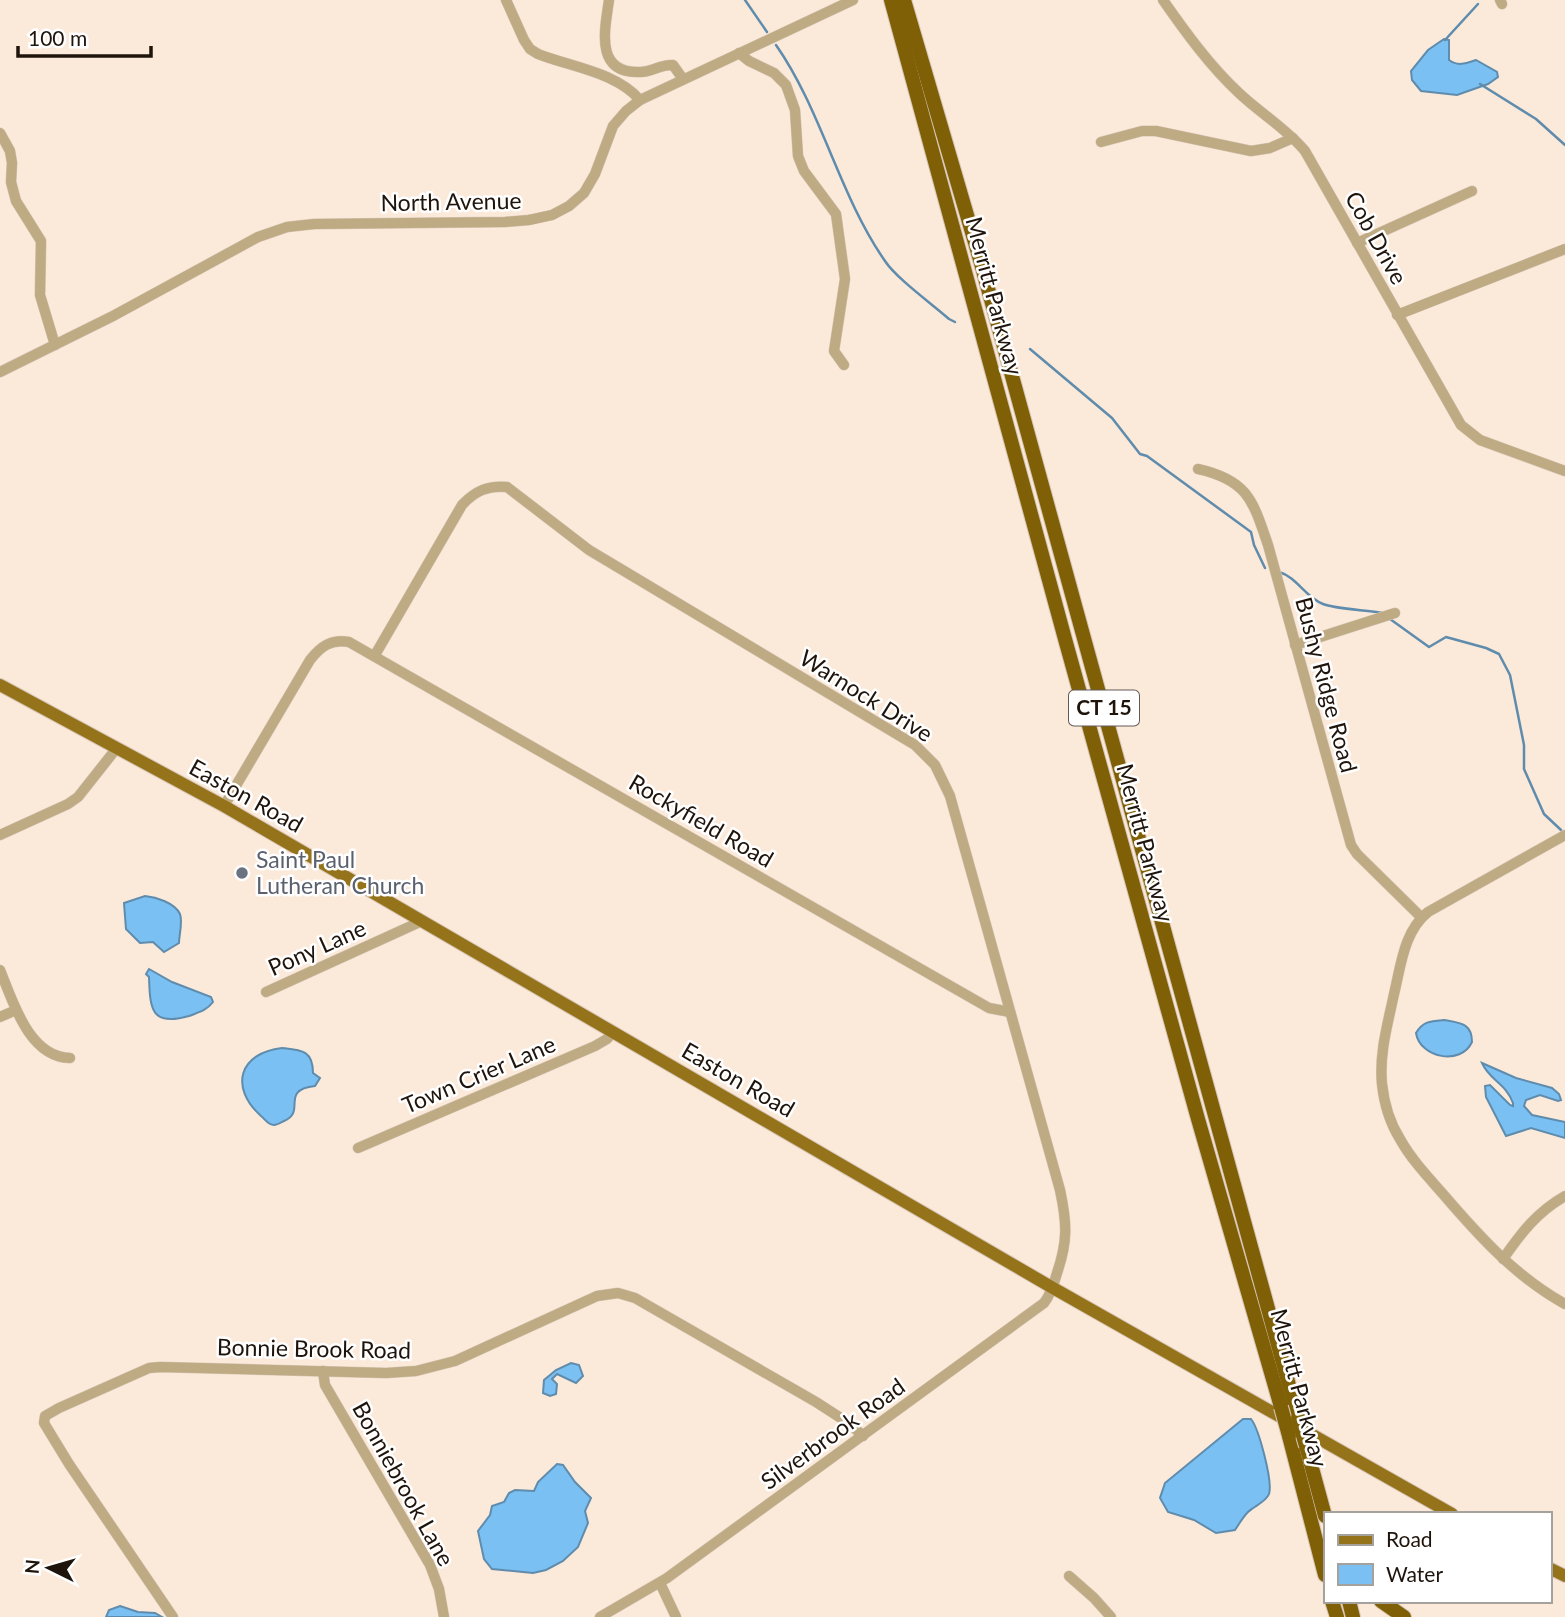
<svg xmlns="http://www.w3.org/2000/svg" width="1565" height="1617" font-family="Lato,sans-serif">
	<rect width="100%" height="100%" fill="#fbe9d9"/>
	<!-- water -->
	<g fill="#7ac0f3" stroke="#5f8cad" stroke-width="2">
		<path d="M 1444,39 L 1449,40 L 1449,60 C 1458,67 1467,63 1476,60 L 1497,72 L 1498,77 L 1488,84 L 1457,95 L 1421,91 L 1412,80 L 1411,71 L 1428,50 Z"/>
		<path d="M 145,896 C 156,897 175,903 180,914 C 183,922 179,935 179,943 L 164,952 L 153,942 L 140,943 L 126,929 L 124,903 Z"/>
		<path d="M 149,969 L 172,982 L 211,997 L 213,1002 C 206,1011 199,1012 189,1016 C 151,1027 150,1009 149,977 L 146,974 Z"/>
		<path d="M 1444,1020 C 1460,1023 1472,1023 1472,1042 C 1461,1066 1420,1058 1416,1033 C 1423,1021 1431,1021 1444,1020 Z"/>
		<path d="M 282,1048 C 301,1050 313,1050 313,1073 L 320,1078 L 315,1086 C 279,1090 307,1112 284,1121 C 282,1122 277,1125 274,1125 C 268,1125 265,1119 261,1116 C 229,1087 239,1053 282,1048 Z"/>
		<path d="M 1482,1063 L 1516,1078 L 1552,1088 L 1559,1094 L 1561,1100 L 1558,1101 L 1540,1095 L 1526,1100 L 1524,1106 L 1532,1115 L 1565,1122 L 1565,1138 L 1531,1128 L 1506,1136 L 1486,1097 L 1485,1086 L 1490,1085 L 1510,1105 L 1513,1106 L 1513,1103 C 1505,1082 1490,1081 1482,1063 Z"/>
		<polygon points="571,1363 579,1365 583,1376 576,1383 557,1374 552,1379 557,1384 556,1394 550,1396 543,1393 544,1380 556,1370"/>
		<path d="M 1243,1419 L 1251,1419 C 1259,1429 1273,1482 1269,1494 C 1266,1502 1254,1506 1248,1512 C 1243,1517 1239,1524 1235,1530 L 1216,1533 L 1194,1520 L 1168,1512 L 1160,1498 L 1165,1483 Z"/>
		<polygon points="557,1464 563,1465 575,1482 591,1498 585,1511 588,1523 578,1547 563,1561 546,1570 533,1573 492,1569 484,1559 478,1531 490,1515 492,1506 504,1502 509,1493 515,1490 534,1491 538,1482"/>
		<polygon points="120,1606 138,1612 155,1613 162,1617 106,1617 109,1610"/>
	</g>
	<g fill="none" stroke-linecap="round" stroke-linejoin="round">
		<!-- stream -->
		<g stroke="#5f8cad" stroke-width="2.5">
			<polyline points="745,0 767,32"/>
			<polyline points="1445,40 1478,4"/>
			<path d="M 776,45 C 822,111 839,195 885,261 C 896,278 932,304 949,319 L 955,322"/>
			<polyline points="1480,84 1536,119 1565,145"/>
			<polyline points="1030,349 1112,418 1140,454 1147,456 1251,532 1254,545 1265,568"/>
			<path d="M 1279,572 C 1297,577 1305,597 1323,604 C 1335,609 1367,610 1383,613"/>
			<polyline points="1390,619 1429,647 1446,637 1486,648 1499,654 1510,675 1524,745 1524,769 1544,814 1561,830"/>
		</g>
		<!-- minor casing -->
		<g stroke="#d8c7b8" stroke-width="11">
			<g id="minor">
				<path d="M 506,0 L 524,40 L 530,49 L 538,54 C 571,67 616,72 640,100"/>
				<path d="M 609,0 C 605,29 594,74 640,72 C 652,72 661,64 673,65 L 683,79"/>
				<path d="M 1163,0 C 1186,33 1210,66 1239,93 C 1260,113 1287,129 1305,151 L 1461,425 L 1480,440 L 1565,471"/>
				<polyline points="1500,0 1502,4"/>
				<polyline points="739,53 749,61 774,73 786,85 795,110 798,156 804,171 836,214 845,279 834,351 844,365"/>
				<polyline points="0,133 10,151 12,163 11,182 16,201 41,241 40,295 55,345"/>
				<polyline points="1101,142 1142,131 1156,131 1251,151 1270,148 1293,138"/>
				<polyline points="1357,243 1472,191"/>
				<polyline points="1397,315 1565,249"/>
				<polyline points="0,372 113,316 258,237 287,227 314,224 505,222 529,220 552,215 569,206 584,193 595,174 613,126 626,111 640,100 853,0"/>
				<path d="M 1198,469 C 1248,480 1253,501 1268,545 L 1351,845 L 1357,854 L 1421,917"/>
				<polyline points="1295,645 1395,613"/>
				<path d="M 375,655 L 462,505 C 475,491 488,485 507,487 L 589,550 L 915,745 L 935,765 L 950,796 L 1060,1190 C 1067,1223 1068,1241 1057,1273 C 1054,1284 1051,1294 1044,1303 L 667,1578 L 600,1617"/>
				<path d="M 224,806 L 310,660 C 321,646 331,639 349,642 L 989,1008 L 1010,1012"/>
				<polyline points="0,835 68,804 78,797 116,749"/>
				<path d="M 1565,835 L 1428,912 C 1404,931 1401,965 1394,994 C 1388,1023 1379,1053 1382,1084 C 1384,1103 1390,1123 1400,1139 C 1411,1159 1428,1177 1443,1194 C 1479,1236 1516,1277 1565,1304"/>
				<path d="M 0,970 C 13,1002 29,1057 70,1058"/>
				<polyline points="266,992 422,921"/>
				<polyline points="0,1017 16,1010"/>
				<polyline points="358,1148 595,1046 607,1039 613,1032"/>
				<path d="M 1503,1259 C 1521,1233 1537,1212 1565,1196"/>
				<polyline points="323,1371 325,1385 430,1565 439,1589 444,1617"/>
				<polyline points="1069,1576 1094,1598 1111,1617"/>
				<polyline points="660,1583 676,1617"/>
				<polyline points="173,1617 69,1464 44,1423 45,1416 59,1408 149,1368 160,1367 386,1373 416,1371 455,1361 597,1296 618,1293 635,1298 816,1402 850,1424 863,1436"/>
			</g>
		</g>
		<!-- major casing -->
		<g stroke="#d8c7b8" stroke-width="14">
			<g id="major">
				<polyline points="0,685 224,806 1053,1288 1452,1514"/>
				<polyline points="1549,1568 1565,1576"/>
			</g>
		</g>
		<!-- highway casing -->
		<g stroke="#d8c7b8" stroke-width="16">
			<g id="highway">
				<polyline points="891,0 1065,639 1198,1119 1281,1407"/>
				<polyline points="904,0 981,263 1298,1418"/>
				<polyline points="1289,1436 1325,1575"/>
				<polyline points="1306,1446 1325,1516"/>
				<polyline points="1332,1601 1337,1617"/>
				<polyline points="1349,1601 1353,1617"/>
				<polyline points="1381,1601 1404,1617"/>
			</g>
		</g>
		<!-- minor -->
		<use href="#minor" stroke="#beab84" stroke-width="10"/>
		<!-- major -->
		<use href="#major" stroke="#95731b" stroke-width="12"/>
		<!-- highway -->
		<use href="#highway" stroke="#806006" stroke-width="14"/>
		<!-- highway-bridge casing -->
		<g stroke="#d8c7b8" stroke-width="16" stroke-linecap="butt">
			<g id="highway-bridge">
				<polyline points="1281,1407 1289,1436"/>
				<polyline points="1298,1418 1306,1446"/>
			</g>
		</g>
		<!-- highway-bridge -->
		<use href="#highway-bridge" stroke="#806006" stroke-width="14"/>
	</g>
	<!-- markers -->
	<circle fill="#6b7280" stroke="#fff" stroke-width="2.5" cx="242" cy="873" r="7"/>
	<g text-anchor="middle" stroke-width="5" stroke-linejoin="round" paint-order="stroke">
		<!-- shield labels -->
		<rect fill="#fff" stroke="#625a54" stroke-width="2" x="1069" y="690.5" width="70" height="35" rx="5"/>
		<g font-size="21" font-weight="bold" fill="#1f140b">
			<text x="1104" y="715">CT 15</text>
		</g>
		<!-- street labels -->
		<g font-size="23" fill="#1f140b" stroke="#fff">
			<text transform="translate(451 202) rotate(-1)" y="8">North Avenue</text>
			<text transform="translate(1376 238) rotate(61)" y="8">Cob Drive</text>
			<text transform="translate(994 296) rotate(75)" y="8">Merritt Parkway</text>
			<text transform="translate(1326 685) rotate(75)" y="8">Bushy Ridge Road</text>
			<text transform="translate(866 696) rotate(32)" y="8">Warnock Drive</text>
			<text transform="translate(246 796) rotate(29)" y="8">Easton Road</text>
			<text transform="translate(701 821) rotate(30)" y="8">Rockyfield Road</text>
			<text transform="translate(1145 843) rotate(75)" y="8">Merritt Parkway</text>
			<text transform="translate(317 948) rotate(-24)" y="8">Pony Lane</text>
			<text transform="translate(479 1075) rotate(-23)" y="8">Town Crier Lane</text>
			<text transform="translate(738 1080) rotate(30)" y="8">Easton Road</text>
			<text transform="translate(314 1349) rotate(1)" y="8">Bonnie Brook Road</text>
			<text transform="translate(1299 1388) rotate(75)" y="8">Merritt Parkway</text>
			<text transform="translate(833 1434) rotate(-36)" y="8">Silverbrook Road</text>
			<text transform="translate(403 1484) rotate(61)" y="8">Bonniebrook Lane</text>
		</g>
		<!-- worship labels -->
		<g font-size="23" fill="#5b616d" stroke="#fff" text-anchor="start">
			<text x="256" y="868">Saint Paul<tspan x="256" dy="26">Lutheran Church</tspan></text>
		</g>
	</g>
	<!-- legend -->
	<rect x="1324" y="1512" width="228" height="91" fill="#ffffff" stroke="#a5a19d" stroke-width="2"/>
	<rect x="1338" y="1535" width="35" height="10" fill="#95731b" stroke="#a5a19d" stroke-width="2"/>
	<text x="1386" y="1547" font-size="21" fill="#1f140b">Road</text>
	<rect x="1338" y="1564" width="35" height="21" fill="#7ac0f3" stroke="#a5a19d" stroke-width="2"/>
	<text x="1386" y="1582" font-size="21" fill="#1f140b">Water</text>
	<!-- north arrow -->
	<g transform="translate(49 1568) rotate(275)" stroke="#ffffff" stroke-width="5" paint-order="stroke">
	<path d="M0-5L12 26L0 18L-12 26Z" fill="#1f140b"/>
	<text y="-10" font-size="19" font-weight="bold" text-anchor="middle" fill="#1f140b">N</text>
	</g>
	<!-- scale -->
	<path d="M18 46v10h133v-10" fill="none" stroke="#1f140b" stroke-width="3.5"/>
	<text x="28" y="46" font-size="21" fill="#1f140b" stroke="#ffffff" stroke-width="5" paint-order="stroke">100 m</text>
</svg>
